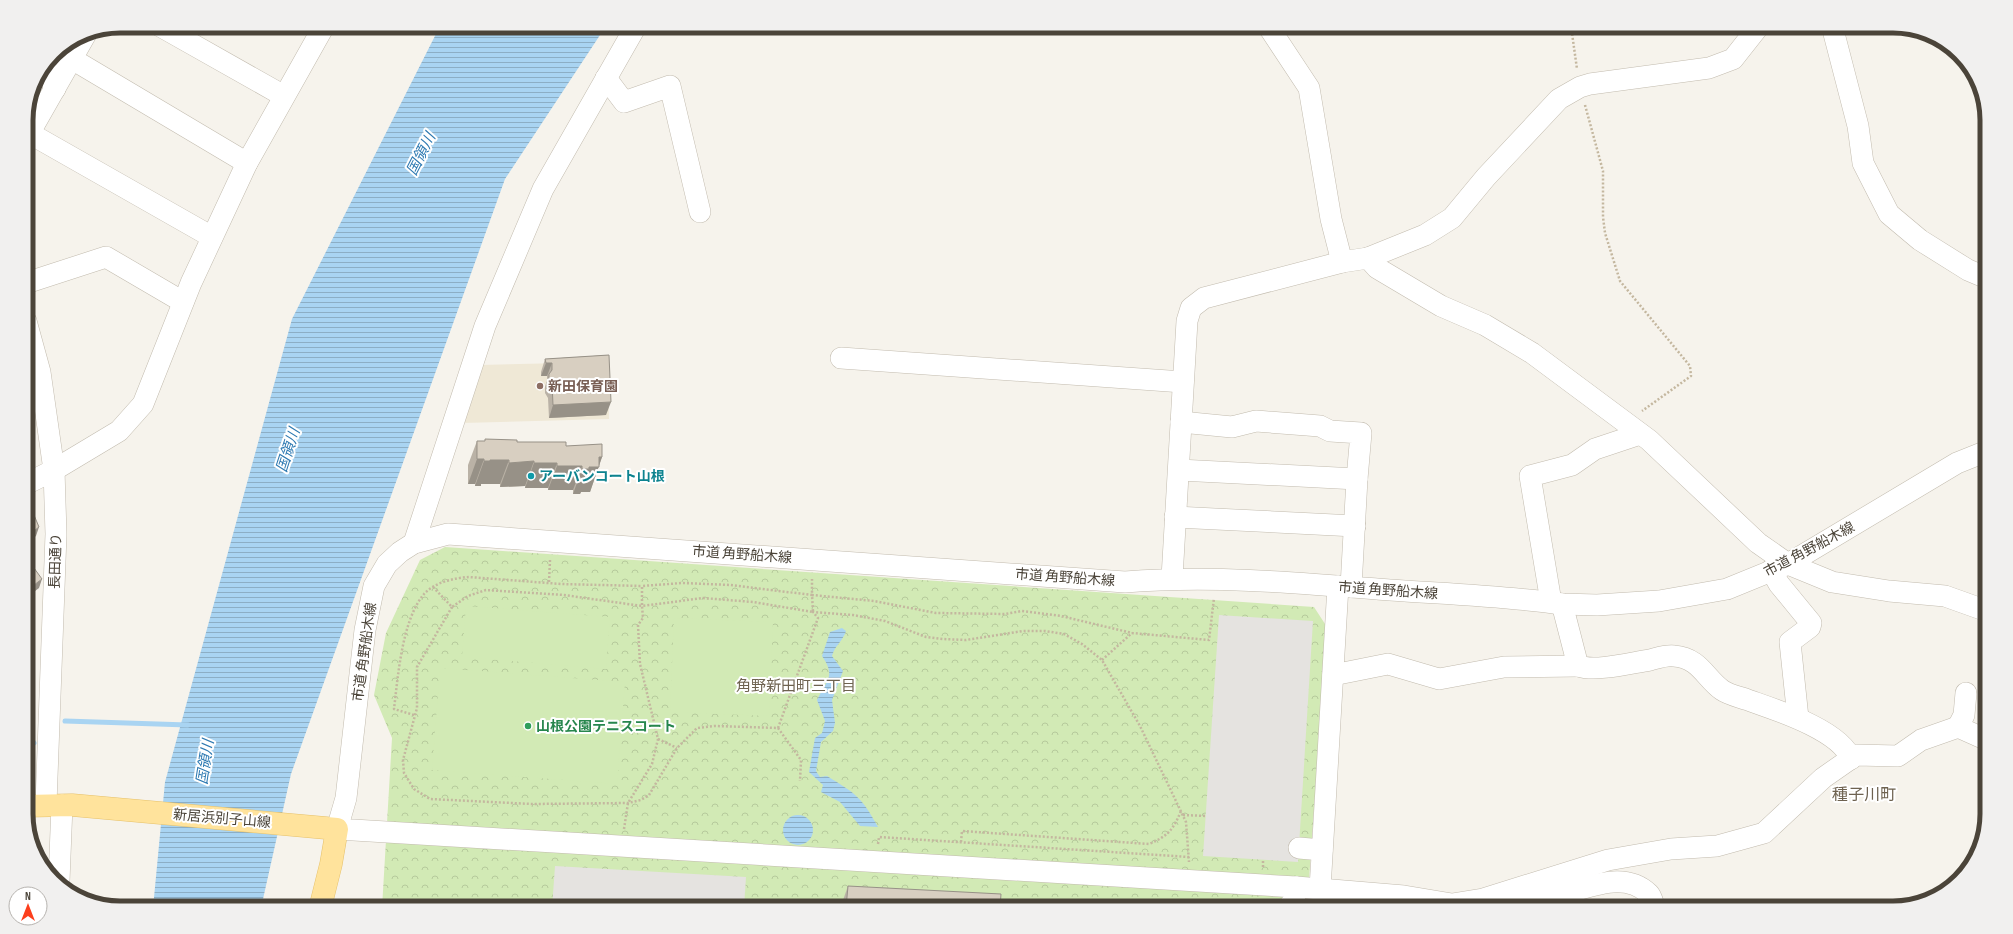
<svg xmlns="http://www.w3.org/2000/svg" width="2013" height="934" font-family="'Sofia Sans Condensed','Noto Sans JP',sans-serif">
	<defs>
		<pattern id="forest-crowns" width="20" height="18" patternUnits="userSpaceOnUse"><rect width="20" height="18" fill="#d2eab5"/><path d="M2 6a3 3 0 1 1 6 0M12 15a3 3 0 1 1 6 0" fill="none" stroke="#b6ca9c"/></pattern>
		<pattern id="water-rules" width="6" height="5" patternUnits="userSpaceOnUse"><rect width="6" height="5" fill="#a9d4f2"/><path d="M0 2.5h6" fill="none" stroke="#8caec5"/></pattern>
	</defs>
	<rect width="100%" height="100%" fill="#f6f3ec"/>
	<!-- education -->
	<polygon fill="#efe8d6" points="608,362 609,419 462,423 479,365"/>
	<!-- forest -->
	<polygon fill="url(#forest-crowns)" points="445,547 1314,607 1327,627 1307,908 382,908 392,738 374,695 386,633 420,560"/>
	<!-- pitch -->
	<g fill="#d2eab5">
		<polygon points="466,606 610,617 606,669 462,657"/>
		<polygon points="674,618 773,622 769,716 670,712"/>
		<polygon points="440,668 625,682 617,784 432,770"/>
		<polygon points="1054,900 1139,906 1139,908 1053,908"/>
	</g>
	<!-- parking -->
	<g fill="#e5e3e0">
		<polygon points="1219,615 1313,621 1298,862 1203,856"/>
		<polygon points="555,866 746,877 744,908 552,908"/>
	</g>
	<!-- water -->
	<g fill="url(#water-rules)">
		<polygon points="440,26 606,26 505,179 291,774 261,908 153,908 165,782 292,319"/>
		<path d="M 842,628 L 846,631 C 843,641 835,645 832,656 L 843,671 L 832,700 L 835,723 L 833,731 L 821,742 L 816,771 L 820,777 L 827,776 C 856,794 861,796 878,827 L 860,826 L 840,802 L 821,792 L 823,785 L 809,772 L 815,738 L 822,733 L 825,721 L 817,700 C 827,680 836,676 822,656 L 830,632 Z"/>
		<circle cx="798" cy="830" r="15"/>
	</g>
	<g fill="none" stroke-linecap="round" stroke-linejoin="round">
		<!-- stream -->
		<g stroke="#a9d4f2" stroke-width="5">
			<polyline points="65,721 188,725"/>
			<polyline points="26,749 34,743"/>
		</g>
		<!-- minor casing -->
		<g stroke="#c2bbae" stroke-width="22">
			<g id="minor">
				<polyline points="160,26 284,96"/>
				<polyline points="1268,26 1309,88 1331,219 1342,262"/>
				<polyline points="1832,26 1858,126 1863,163 1889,214 1920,240 1968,270 1987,278"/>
				<polyline points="72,59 247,163"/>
				<polyline points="45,66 55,89"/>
				<polyline points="606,78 624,102 670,86 700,212"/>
				<polyline points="29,133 212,237"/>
				<polyline points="26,139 87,32"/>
				<polyline points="1368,258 1425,235 1452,218 1486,177 1559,99 1580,87 1590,84 1709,68 1733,59 1759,26"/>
				<polyline points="26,283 106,257 183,302"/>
				<polyline points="26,321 40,372 54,470 56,534 46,804"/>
				<polyline points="841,358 1183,382"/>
				<polyline points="1181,422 1232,427 1256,421 1320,426 1330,431 1361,433 1357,479"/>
				<path d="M 1987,451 L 1957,463 L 1788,564 L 1727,589 L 1659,601 L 1597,605 L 1562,604 C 1505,596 1447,594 1390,590 C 1302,583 1213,575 1125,582 L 448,534 L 414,543 L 400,552 L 387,564 L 374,586 L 365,630 L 346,798 L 337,829 L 1296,887 L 1404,896 L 1452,904 L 1483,899 L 1608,860 L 1671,849 L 1717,846 L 1764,833 L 1823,778 L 1856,755 L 1898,756 L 1921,740 L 1958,727 L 1987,740"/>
				<polyline points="1179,470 1357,479 1351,587"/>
				<polyline points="26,484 54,470 119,431 143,404 191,283 247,163 324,26"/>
				<polyline points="1175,517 1355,526"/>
				<polyline points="414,543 485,326 543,189 636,26"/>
				<polyline points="1771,570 1779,584 1811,623 1810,627 1790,642 1798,718"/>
				<polyline points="1172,578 1187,321 1191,308 1204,298 1342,262 1368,258 1377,268 1441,306 1485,325 1532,353 1649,440 1758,543 1788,564 1832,582 1889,591 1945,596 1987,611"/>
				<polyline points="1551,602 1530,476 1572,465 1595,449 1640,434"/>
				<path d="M 1578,666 C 1596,672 1630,663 1650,660 C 1658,658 1666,655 1674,656 C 1700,658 1705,678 1722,690 C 1729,695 1740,697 1748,700 C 1776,710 1840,730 1851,759"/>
				<polyline points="1333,675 1388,664 1439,679 1504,667 1578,666 1562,604"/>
				<polyline points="1958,727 1964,715 1966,693"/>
				<polyline points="1299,848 1322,850"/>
				<polyline points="59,881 62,805"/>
				<polyline points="1320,889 1338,586"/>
				<path d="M 1504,893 C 1508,895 1514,901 1520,901 C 1560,906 1615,861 1649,894 C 1652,897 1653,904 1655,908"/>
				<polyline points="1287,908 1294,901 1296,887"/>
			</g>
		</g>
		<!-- major casing -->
		<g stroke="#e6c16a" stroke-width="23">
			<polyline id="major" points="26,806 72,805 337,829 331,864 320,908"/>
		</g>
		<!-- path -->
		<g stroke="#c4b79f" stroke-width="2.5" stroke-dasharray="2 2" stroke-linecap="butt">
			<polyline points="1571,26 1577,69"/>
			<polyline points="1585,105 1603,171 1603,217 1605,233 1620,281 1690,366 1691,376 1642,411"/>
			<polyline points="549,582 550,560"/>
			<polyline points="433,587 452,607 468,596 486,590 564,595 642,606 642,586 682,583 730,585 812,595 812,579"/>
			<polyline points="26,607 35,600"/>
			<polyline points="452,607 417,667 417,708 403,760 404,773 414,789 430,799 532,804 628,803 641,800 649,795 677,748 697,728 714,726 778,728"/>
			<polyline points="1102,660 1132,633"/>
			<path d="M 414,715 L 394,709 C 398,676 402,620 424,594 C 435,582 454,578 469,577 L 561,584 L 642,586"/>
			<polyline points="778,728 818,618 813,612 853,615 885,621 926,637 943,639 966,640 1023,631 1045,631 1064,634 1082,644 1102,660 1140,726 1186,822 1189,862"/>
			<polyline points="778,728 801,760 800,781"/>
			<polyline points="658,739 677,748"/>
			<polyline points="1183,815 1206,816"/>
			<polyline points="624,829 628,803 652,764 658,739 640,664 638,625 643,618 642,606 703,598 753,602 813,612 812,595 874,601 936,613 1005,614 1022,611 1061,616 1132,633 1209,640 1214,598"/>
			<path d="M 961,842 L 962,831 L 1149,844 C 1168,836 1173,830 1181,811"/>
			<polyline points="878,844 879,837 1189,857"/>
			<polyline points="1263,867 1263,860"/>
		</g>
		<!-- minor -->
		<use href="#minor" stroke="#fff" stroke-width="21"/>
		<!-- major -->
		<use href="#major" stroke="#ffe39c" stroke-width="22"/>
	</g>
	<!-- wall -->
	<g fill="#bab2a6">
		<polygon points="609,355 606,415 549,418 548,398 545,393 545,387 547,380 547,376 541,376 541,372 545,359"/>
		<polygon points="485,439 566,446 602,457 590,492 581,492 580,494 573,494 573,490 548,490 548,488 525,488 525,486 500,487 500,484 481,484 481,486 475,486 475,484 468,484 468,465 477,441 485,441"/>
		<polygon points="848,886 1000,908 841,908 842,903"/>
	</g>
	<!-- shaded-wall -->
	<g fill="#979187">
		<polygon points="546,363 552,363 547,376 541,376"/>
		<polygon points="611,402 606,415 549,418 553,405"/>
		<polygon points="599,457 602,457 590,492 581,492 580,494 573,494 582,469 589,467"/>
		<polygon points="477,459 484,459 475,484 468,484"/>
		<polygon points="490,460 509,460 500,484 481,484 481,486 475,486 484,461"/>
		<polygon points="534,461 525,486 500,487 509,463"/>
		<polygon points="534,463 557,463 548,488 525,488"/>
		<polygon points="557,466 582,466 573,490 548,490"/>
		<polygon points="39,527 36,536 26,544 26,537"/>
		<polygon points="42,579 39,588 26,598 26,591"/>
	</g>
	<!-- building -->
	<g fill="#d8cfc1" stroke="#979187">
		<polygon points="609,355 611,402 553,405 552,384 549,380 549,374 552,370 552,363 546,363 545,359"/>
		<polygon points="485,439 517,440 517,442 566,442 566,446 602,444 602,457 599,457 599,467 589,467 589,469 582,469 582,466 557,466 557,463 534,463 534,461 509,463 509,460 490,460 490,461 484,461 484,459 477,459 477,441 485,441"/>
		<polygon points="26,496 39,527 26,537"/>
		<polygon points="26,557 42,579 26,591"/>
		<polygon points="848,886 1001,894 1000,908 846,908"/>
	</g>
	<!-- markers -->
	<circle fill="#8d6e63" stroke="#fff" stroke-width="1.5" cx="540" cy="386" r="4"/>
	<circle fill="#0f9aa8" stroke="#fff" stroke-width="1.5" cx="531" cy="476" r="4"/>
	<circle fill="#2e9e5b" stroke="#fff" stroke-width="1.5" cx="528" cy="726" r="4"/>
	<g text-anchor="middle" stroke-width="4" stroke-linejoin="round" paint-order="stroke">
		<!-- education labels -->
		<g font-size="14" font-weight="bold" fill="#785e54" stroke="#fff" text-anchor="start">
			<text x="548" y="391">新田保育園</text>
		</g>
		<!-- culture labels -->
		<g font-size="14" font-weight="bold" fill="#0d838f" stroke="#fff" text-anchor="start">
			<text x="539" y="481">アーバンコート山根</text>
		</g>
		<!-- street labels -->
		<g font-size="14" fill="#4b4439" stroke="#fff">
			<text transform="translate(1809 549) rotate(-28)" y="5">市道 角野船木線</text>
			<text transform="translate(742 554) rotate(4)" y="5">市道 角野船木線</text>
			<text transform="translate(55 561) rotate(-88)" y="5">長田通り</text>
			<text transform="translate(1065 577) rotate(4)" y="5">市道 角野船木線</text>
			<text transform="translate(1388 590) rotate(4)" y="5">市道 角野船木線</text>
			<text transform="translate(364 652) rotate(-82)" y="5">市道 角野船木線</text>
			<text transform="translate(222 818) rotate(5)" y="5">新居浜別子山線</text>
		</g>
		<!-- leisure labels -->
		<g font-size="14" font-weight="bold" fill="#27864d" stroke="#fff" text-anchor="start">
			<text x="536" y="731">山根公園テニスコート</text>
		</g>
		<!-- water labels -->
		<g font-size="15" font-style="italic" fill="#2e7ab2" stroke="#fff">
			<text transform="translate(421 154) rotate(-63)" y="5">国領川</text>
			<text transform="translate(288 450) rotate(-72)" y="5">国領川</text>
			<text transform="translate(205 762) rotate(-81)" y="5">国領川</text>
		</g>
		<!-- neighbourhood labels -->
		<g font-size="15" fill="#6e6250" stroke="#fff">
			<text x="796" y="691">角野新田町三丁目</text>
		</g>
		<!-- quarter labels -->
		<g font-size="16" fill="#6e6250" stroke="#fff">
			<text x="1864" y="800">種子川町</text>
		</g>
	</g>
	<!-- crop -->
	<path d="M0 0H2013V934H0ZM120 33H1893A87 87 0 0 1 1980 120V814A87 87 0 0 1 1893 901H120A87 87 0 0 1 33 814V120A87 87 0 0 1 120 33Z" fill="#f1f0ef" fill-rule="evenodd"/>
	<path fill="none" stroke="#4b4439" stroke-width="5" d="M120 33H1893A87 87 0 0 1 1980 120V814A87 87 0 0 1 1893 901H120A87 87 0 0 1 33 814V120A87 87 0 0 1 120 33Z"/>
	<!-- north arrow -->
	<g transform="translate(28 906)"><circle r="19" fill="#ffffff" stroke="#b7b4b0"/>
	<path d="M0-3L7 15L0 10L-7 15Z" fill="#fc3f1d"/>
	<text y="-6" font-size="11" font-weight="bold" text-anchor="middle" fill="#4b4439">N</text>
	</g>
</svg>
